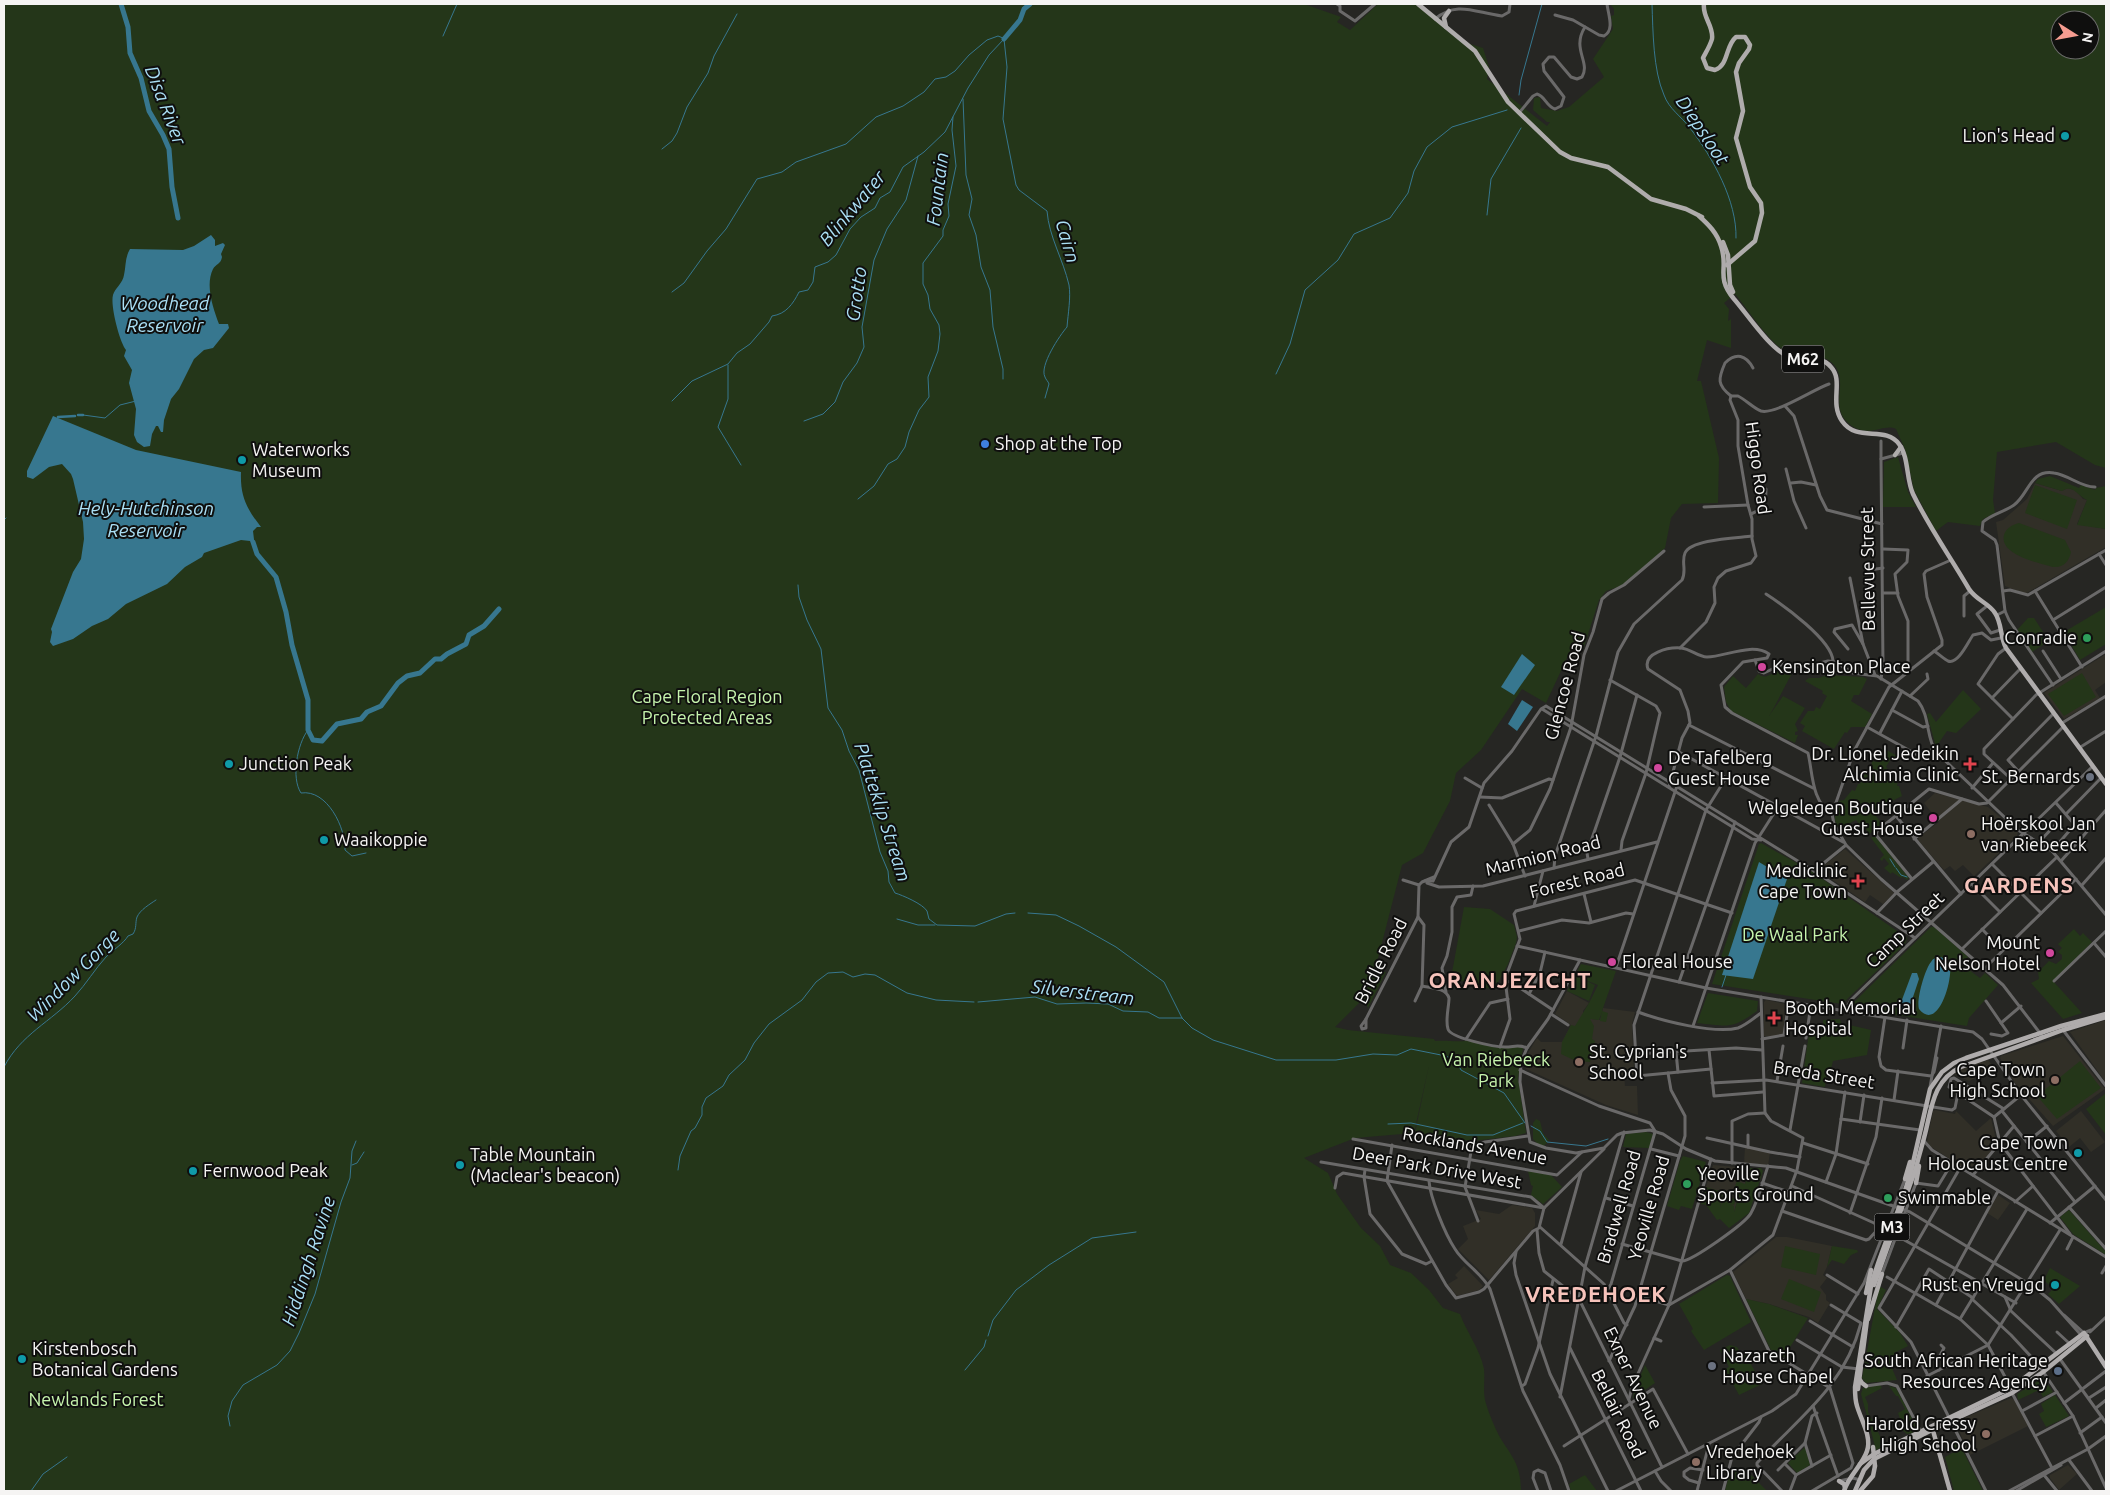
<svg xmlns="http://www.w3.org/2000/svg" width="2110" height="1495" font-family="Ubuntu,sans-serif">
	<rect width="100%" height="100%" fill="#262623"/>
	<!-- built -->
	<g fill="#312f27">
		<polygon points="2035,483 2062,491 2067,488 2075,490 2083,499 2087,500 2077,524 2106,529 2106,547 2025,594 2005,586 1996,522 2003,520 2027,499"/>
		<polygon points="2106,654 2106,682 2095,690 2100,698 2064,719 2044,693"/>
		<polygon points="1935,793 1988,807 2018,832 2017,836 1974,876 1963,865 1955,871 1950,866 1944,870 1918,840 1919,837 1939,822 1924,803"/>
		<polygon points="1845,849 1894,893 1883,904 1870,895 1865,902 1818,870"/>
		<polygon points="1567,991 1589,1003 1583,1011 1583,1018 1600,1020 1603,1008 1635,1012 1632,1024 1634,1074 1624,1075 1625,1086 1637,1086 1638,1115 1606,1105 1526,1069 1524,1066 1528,1053 1537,1038 1541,1042 1562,1042 1571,1025 1555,1014"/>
		<polygon points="1766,1000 1786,1004 1783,1033 1780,1036 1764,1036 1764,1002"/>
		<polygon points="2106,1020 2106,1083 2070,1032"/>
		<polygon points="2063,1036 2105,1089 2053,1126 2015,1083 2000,1058 2001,1056"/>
		<polygon points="1988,1060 1994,1067 1983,1071 1982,1075 1969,1081 1954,1074 1960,1069"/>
		<polygon points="1935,1110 1955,1114 1956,1111 1976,1131 1991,1118 1997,1144 1974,1171 1971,1172 1931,1147 1927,1142 1933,1111"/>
		<polygon points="2081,1111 2105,1142 2091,1152 2080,1138 2069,1147 2056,1131"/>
		<polygon points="1745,1146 1770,1152 1768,1166 1744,1164"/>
		<polygon points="1713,1165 1749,1168 1745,1183 1749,1185 1745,1197 1739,1195 1734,1212 1720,1209 1723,1196 1706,1187"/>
		<polygon points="1998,1195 2010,1203 1998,1220 1987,1213"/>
		<polygon points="1512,1205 1532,1208 1535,1213 1535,1226 1489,1280 1458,1249 1468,1239 1463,1226 1481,1219 1476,1210 1499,1214"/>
		<polygon points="1776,1237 1787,1237 1832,1246 1827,1267 1823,1275 1827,1278 1820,1287 1826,1295 1826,1300 1830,1303 1818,1323 1809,1317 1769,1304 1746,1299 1733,1272"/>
		<polygon points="1464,1266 1483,1286 1479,1290 1457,1296 1448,1284 1458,1278 1455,1275"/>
		<polygon points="2011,1398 2014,1399 2028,1426 1970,1455 1955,1422"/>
		<polygon points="2068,1465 2077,1474 2059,1490 2050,1478 2050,1475"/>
	</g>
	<!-- green -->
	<g fill="#243619" fill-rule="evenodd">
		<path d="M 4,4 L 1304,4 L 1341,17 L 1337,22 L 1350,30 L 1378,4 L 1417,4 L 1426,9 L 1447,31 L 1461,41 L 1483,48 L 1489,67 L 1487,79 L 1547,126 L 1550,122 L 1547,122 L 1533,110 L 1534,98 L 1540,97 L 1541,108 L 1557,111 L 1569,107 L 1604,77 L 1593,59 L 1613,29 L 1611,16 L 1614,15 L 1614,9 L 1610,4 L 2106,4 L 2106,468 L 2095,465 L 2056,442 L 1997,452 L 1993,500 L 1995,513 L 1983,519 L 1980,526 L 1948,522 L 1936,531 L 1914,490 L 1905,449 L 1896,429 C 1884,423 1870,438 1852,426 C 1827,409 1849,385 1835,366 C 1823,350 1804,361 1789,353 C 1770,345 1749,310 1735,294 L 1724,303 L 1729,309 L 1728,321 L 1731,319 L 1731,348 L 1707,340 L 1697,381 L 1701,381 L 1719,458 L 1718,503 L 1682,504 L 1671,518 L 1665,548 L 1623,585 L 1606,591 L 1599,600 L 1583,650 L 1573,645 L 1546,703 L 1522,689 L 1481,750 L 1456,773 L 1450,801 L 1423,853 L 1402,865 L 1375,970 L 1377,972 L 1386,972 L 1368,1008 L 1365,1001 L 1359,1003 L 1335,1027 L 1348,1030 L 1434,1039 L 1435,1041 C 1445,1040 1456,1042 1465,1041 C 1474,1040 1492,1049 1504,1048 C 1510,1048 1517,1045 1523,1048 L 1518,1078 L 1526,1133 L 1515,1136 L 1472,1141 L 1415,1133 L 1429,1065 L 1414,1133 L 1355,1138 L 1304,1158 L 1328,1173 L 1337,1194 L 1361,1228 L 1380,1246 L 1390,1265 L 1411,1273 L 1429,1290 L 1443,1308 L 1460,1314 C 1466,1331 1480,1349 1484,1369 C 1485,1379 1483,1390 1485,1400 C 1487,1408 1491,1418 1494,1425 C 1505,1452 1521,1457 1521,1491 L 4,1491 ZM 2060,20 L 2090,20 L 2090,50 L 2060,50 Z"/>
		<polygon points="1898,457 1908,492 1916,507 1883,507 1884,462"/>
		<path d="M 2050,476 L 2079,488 L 2081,485 L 2095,490 L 2096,488 L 2106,486 L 2106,529 L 2077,525 L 2087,500 C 2077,496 2074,484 2062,491 L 2035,483 L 2038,479 Z"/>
		<polygon points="2035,485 2077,500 2067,529 2025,513"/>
		<path d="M 2019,523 L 2065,540 L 2071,552 C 2069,562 2063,568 2053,567 C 2039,563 1999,555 2004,535 C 2006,528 2012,525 2019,523 Z"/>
		<polygon points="2106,607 2106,644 2080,660 2064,632"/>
		<polygon points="2028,618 2034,618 2049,641 2032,652 2017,630"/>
		<path d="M 1786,666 L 1795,669 C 1785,684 1779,700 1769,716 L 1783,696 L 1805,708 L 1795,724 L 1798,731 L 1795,732 L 1795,735 L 1798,735 L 1795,743 L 1731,711 L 1726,702 L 1724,687 L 1733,676 L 1746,688 L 1758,674 C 1769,682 1775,668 1786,666 Z"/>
		<polygon points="2082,673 2096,697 2064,716 2048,694"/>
		<polygon points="1827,675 1863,677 1867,679 1859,695 1854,695 1851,701 1872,714 1865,727 1851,727 1847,733 1845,732 1834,749 1802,731 1805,726 1800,723 1808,711 1814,711 1816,707 1820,709 1827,696 1822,693 1823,691 1805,681 1809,678 1819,678"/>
		<polygon points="1963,690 1981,709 1956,733 1947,731 1936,747 1927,714 1930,713 1936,722"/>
		<polygon points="1883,748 1897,756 1895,760 1890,760 1886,767 1889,770 1885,769 1882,771 1871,770 1872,760 1875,762"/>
		<path d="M 1865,771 L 1885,776 L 1884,784 L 1886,779 L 1898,780 L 1897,786 L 1899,786 L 1902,796 L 1872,811 L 1882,824 L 1868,835 L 1868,832 L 1863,824 L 1860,825 L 1856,820 L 1839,829 C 1832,818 1835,813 1839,801 L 1844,800 L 1852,790 L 1855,791 L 1858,784 L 1860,784 Z"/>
		<polygon points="1874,835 1909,878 1907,880 1903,877 1901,878 1892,872 1891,874 1884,868 1889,864 1884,858 1882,861 1880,859 1884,855 1871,838"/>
		<polygon points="1761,843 1811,871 1907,938 1905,944 1842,1004 1712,984 1759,844"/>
		<polygon points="1464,907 1490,909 1514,925 1517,937 1516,943 1508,964 1494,990 1451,978"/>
		<polygon points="1931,927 1934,927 1968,957 1962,965 1980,978 1985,973 1998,985 1969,1018 1967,1026 1853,1008 1853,1003"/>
		<polygon points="2074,929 2080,936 2083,933 2092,942 2053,981 2082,1013 2063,1019 2031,983 2039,979 2038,972 2049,961 2056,964 2062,959 2062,955 2058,952 2062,948 2058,944"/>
		<polygon points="1581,964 1616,971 1602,1011 1608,1013 1606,1022 1600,1021 1602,1012 1599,1020 1590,1019 1594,1026 1592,1039 1595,1041 1590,1062 1576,1061 1561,1054 1562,1042 1571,1025 1575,1026 1589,1003 1598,985 1580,978 1595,985 1589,1001 1567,991"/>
		<path d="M 1708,993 L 1758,1001 L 1757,1011 C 1731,1030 1728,1026 1697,1023 Z"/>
		<polygon points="1840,1019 1841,1023 1871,1030 1867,1055 1833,1061 1831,1069 1827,1069 1825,1087 1802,1083 1809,1033 1823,1036 1823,1020"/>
		<polygon points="2080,1061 2101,1088 2057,1119 2037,1096"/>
		<polygon points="2106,1093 2106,1135 2086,1109"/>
		<polygon points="1536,1119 1540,1121 1543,1133 1549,1140 1544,1146 1538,1144 1533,1139 1533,1123"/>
		<polygon points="1646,1132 1653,1134 1649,1148 1623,1147 1626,1134"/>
		<polygon points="1683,1156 1706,1162 1692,1209 1681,1206 1679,1210 1667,1206 1680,1161"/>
		<polygon points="1749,1168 1761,1168 1763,1171 1749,1213 1729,1228 1720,1219 1717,1220 1706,1205 1701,1204 1706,1187 1723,1192 1720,1209 1724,1197 1736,1199 1734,1205 1730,1204 1734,1206 1734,1212 1739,1195 1733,1192 1737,1181 1745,1184"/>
		<polygon points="1528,1171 1551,1175 1562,1187 1543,1204 1531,1195 1533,1186 1531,1185"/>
		<polygon points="2069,1210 2106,1252 2106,1255 2073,1234 2060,1217"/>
		<polygon points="1785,1246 1820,1254 1816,1275 1781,1267"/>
		<polygon points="1832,1246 1857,1250 1858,1252 1851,1255 1844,1264 1832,1260 1827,1267"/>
		<polygon points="2050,1268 2080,1286 2059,1304 2048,1294 2053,1289 2044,1280"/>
		<polygon points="1727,1275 1730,1276 1751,1322 1704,1350 1691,1331 1693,1329 1679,1304"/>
		<polygon points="1789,1279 1821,1292 1814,1312 1781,1299"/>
		<polygon points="1879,1286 1886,1290 1877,1309 1900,1333 1908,1346 1894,1353 1898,1362 1891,1366 1897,1380 1866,1383 1862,1378"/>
		<polygon points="1746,1299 1769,1304 1808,1318 1784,1357 1771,1350"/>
		<polygon points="1730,1345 1737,1347 1740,1352 1746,1355 1762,1384 1739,1395 1725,1369 1729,1367 1720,1350"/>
		<polygon points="1645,1365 1655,1383 1633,1398 1634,1391"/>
		<polygon points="2043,1378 2053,1392 2043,1397 2039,1390 2018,1400 2017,1394"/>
		<polygon points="1880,1385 1882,1388 1865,1397 1868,1404 1868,1412 1884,1444 1884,1446 1876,1450 1861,1394 1863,1388"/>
		<polygon points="1889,1386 1896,1388 1917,1428 1912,1433 1907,1434 1900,1428 1903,1427 1898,1413 1905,1409 1898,1396 1896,1396"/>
		<polygon points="2055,1395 2069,1416 2046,1427 2039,1414 2044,1411 2041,1404"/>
		<polygon points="1958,1441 1983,1491 1954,1491 1945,1457 1956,1451 1953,1444"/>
		<polygon points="1805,1447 1810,1465 1797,1473 1788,1463"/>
		<polygon points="1731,1469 1749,1473 1767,1491 1725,1491"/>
		<polygon points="1585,1475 1597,1491 1571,1491 1569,1484"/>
	</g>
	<!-- water -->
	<g fill="#37778f">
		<path d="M 211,235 L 215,240 L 215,246 L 223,243 L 225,245 L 221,254 L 222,257 C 221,264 216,264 213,269 C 205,285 213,308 219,324 L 228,324 L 229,328 L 213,348 L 204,350 L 194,359 L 179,389 L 171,399 L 164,420 L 163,432 L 161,432 L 158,426 L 156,426 L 152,434 L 150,446 L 144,447 L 137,442 L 134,435 L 136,409 L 129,383 L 132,370 L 124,356 L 126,350 C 120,343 110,306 113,295 C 115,288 123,283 124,275 C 126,266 125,257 130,249 L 183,250 L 194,246 Z"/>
		<path d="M 53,416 L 136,450 L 241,472 C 240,497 247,509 261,527 L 257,527 L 253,531 L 255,548 L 250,541 L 241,540 L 204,553 L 202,557 L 185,567 L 167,584 L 126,604 L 108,619 L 92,626 L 73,639 L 53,646 L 50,642 L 52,632 L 51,629 L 73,572 L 81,559 L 84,539 L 83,522 L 73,479 L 71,474 L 62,464 L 49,467 L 33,479 L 27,477 L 27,471 Z"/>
		<polygon points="1522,654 1535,665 1514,695 1501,687"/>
		<polygon points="1522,700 1533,707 1517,731 1508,724"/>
		<polygon points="1759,862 1787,879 1753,979 1722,975"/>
		<path d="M 1941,957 L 1949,962 C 1955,973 1939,1034 1919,1009 C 1916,1000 1925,969 1931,962 C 1933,958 1937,957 1941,957 Z"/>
		<polygon points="1912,973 1917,973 1919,979 1909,1009 1904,1011 1901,1008 1900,1005"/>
	</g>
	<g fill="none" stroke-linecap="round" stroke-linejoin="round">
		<!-- stream -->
		<g stroke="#37778f" stroke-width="1">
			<path d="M 1652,4 C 1653,31 1653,70 1664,95 C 1669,109 1681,116 1690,128 C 1713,158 1737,201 1736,238"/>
			<polyline points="443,36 457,4"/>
			<path d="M 1004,39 L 1007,67 L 1003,119 L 1016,185 L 1019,190 L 1047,211 C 1049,237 1063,259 1069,285 C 1071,297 1068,314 1067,327 C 1060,335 1039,366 1045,377 C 1046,380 1048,381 1049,384 L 1045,398"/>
			<polyline points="1519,95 1521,80 1542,4"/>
			<polyline points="963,99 966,175 972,199 969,215 976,235 981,267 990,290 993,327 1003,369 1003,379"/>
			<polyline points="662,149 672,141 677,133 687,107 708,73 714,56 737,14"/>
			<polyline points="1487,215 1491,179 1521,128"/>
			<polyline points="672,292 684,283 707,251 726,229 757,179 782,172 796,162 846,144 876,117 903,106 924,92 935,79 946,77 955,71 969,55 987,40 998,36 1003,38"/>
			<polyline points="728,365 728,399 718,427 741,465"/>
			<polyline points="1276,374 1290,344 1305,290 1338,260 1354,234 1390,218 1408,193 1414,171 1427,147 1452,127 1507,110"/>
			<path d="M 672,401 L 692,381 L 728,364 L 737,353 L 750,344 L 769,322 L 772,316 C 786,314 793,304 799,292 L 808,290 L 813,282 L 815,267 L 828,262 L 836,255 L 850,229 L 861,217 L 875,208 L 880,198 L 890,192 L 903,167 L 924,152 L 945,132 L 968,88 L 989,55 L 1004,39"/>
			<polyline points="83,415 105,418 120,405 136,401"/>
			<polyline points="804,421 823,414 835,402 843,382 857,363 864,347 862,327 874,260 887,229 906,200 918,156"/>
			<polyline points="858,499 874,486 888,464 897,459 905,447 909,432 919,410 929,397 928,377 938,351 940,334 939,325 930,309 928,295 923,284 923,263 943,236 943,230 949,216 948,204 956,166 952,130 953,117"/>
			<polyline points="4,520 6,518"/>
			<path d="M 798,585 L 799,597 L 807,620 L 821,649 L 828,708 L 842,730 L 849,751 L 859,770 L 880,852 L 888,871 L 889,882 L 895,893 C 902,895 923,904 927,911 C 928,914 928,916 929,919 L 937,925 L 975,926 L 1006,914 L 1015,913"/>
			<path d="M 308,730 C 297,744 291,778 301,793 C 327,789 346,828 345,850 L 352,856 L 366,853"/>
			<polyline points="1890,859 1895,867"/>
			<polyline points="1896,868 1901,875 1907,877"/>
			<polyline points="1028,913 1056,915 1079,926 1116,947 1164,982 1182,1018 1192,1028 1213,1040 1276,1060 1336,1060 1373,1054 1397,1055 1411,1049 1446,1056 1457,1062 1461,1070 1504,1093 1525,1123"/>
			<polyline points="897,919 918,925 935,925"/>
			<polyline points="1722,987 1726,975"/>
			<polyline points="978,1002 1035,997 1057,1004 1086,1003 1108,1004 1123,1011 1148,1012 1159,1018 1182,1018"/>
			<path d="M 4,1067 C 21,1034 51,1022 75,996 C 86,984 95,969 106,957 C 113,950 124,943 128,936 L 133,934 C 137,928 135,923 137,917 C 140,910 150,904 156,900"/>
			<polyline points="1388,1124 1411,1123 1467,1135 1493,1135 1523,1123"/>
			<polyline points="1531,1126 1540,1131 1547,1142 1586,1146 1608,1139"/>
			<polyline points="352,1165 357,1163 364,1152"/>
			<polyline points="678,1170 680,1156 691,1131 695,1128 702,1115 702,1107 706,1098 723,1086 729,1075 745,1060 754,1043 769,1024 802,1000 816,982 828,973 843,972 853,977 865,974 875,975 907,993 936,1000 974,1002"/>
			<polyline points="988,1336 993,1320 1016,1290 1049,1265 1092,1238 1136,1232"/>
			<polyline points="965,1370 984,1347 986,1340"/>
			<polyline points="230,1426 228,1416 232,1401 243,1385 277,1365 290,1351 299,1333 315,1294 341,1202 350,1178 352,1151 356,1141"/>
			<polyline points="31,1491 43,1474 67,1457"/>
		</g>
		<!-- canal -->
		<g stroke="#37778f" stroke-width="2.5">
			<polyline points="78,415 83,415"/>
			<polyline points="58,417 75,416"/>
		</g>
		<!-- river -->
		<g stroke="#37778f" stroke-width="5">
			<polyline points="121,4 128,27 130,53 141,78 149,111 163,135 169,149 172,187 178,218"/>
			<polyline points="1004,39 1020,20 1024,9 1030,4"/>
			<polyline points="253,542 257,554 276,577 286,612 292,645 308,700 308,730 313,740 322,741 337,724 361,719 367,712 381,706 398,683 407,676 420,673 435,659 441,659 447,654 466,644 469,635 484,626 499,609"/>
		</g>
		<!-- minor -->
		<g stroke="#6a6969" stroke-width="3">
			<polyline points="1337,4 1340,6 1340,11 1355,21 1375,4"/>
			<path d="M 1555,15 L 1573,20 L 1599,35 L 1604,36 C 1615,30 1608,14 1607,4"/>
			<path d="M 1435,19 C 1457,0 1476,13 1502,16 L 1509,12 L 1510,4"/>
			<path d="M 1519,113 L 1533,96 L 1537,94 C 1545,96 1546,106 1555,109 L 1561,106 L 1564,97 L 1544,71 L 1543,64 L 1549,57 L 1554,57 L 1571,77 L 1577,79 L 1582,77 C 1591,62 1571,49 1585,27"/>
			<path d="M 1731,396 C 1717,385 1718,379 1725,363 C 1736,352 1746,355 1753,368"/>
			<polyline points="1785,406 1794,416 1820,496 1827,510 1882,524"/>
			<polyline points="1881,441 1881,459"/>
			<polyline points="1786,469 1794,501 1806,528"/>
			<polyline points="1791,483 1801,482 1816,485"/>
			<polyline points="1704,507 1748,505"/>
			<path d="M 1751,514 C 1764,509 1766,502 1766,489"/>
			<polyline points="1883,549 1908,550 1907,562 1895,574 1898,596 1908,621 1908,666 1910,669"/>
			<polyline points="2099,554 2106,565"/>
			<polyline points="1951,560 1926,571 1924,574 1927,597 1942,640 1942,645 1889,687 1854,751 1832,814 1834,824 1846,845 1881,879 2003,985 2043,1037"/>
			<polyline points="1869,570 1883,568"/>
			<polyline points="1850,578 1863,644 1875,675"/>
			<polyline points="2003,591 2010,590 2028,595 2106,550"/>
			<polyline points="2035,591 2082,667"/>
			<polyline points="1883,593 1898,593"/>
			<path d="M 1766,594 C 1783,605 1832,640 1833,661"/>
			<polyline points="1987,606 1977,614 1991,633 2000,630"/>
			<polyline points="2005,611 2009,620 2053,685"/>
			<path d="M 1997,615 L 2005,611 L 1997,545 L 1995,540 L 1982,531 L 1983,522 C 1992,514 2004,512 2014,505 C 2029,494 2030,469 2054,473 C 2069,475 2080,487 2095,487"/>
			<polyline points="1964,616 1964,596 1970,591"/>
			<polyline points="2053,620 2106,587"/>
			<path d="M 1680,648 L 1706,622 L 1715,603 L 1714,587 L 1718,578 L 1726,571 L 1751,563 L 1756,556 L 1752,539 L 1752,519 L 1748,505 L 1738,446 L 1738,420 L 1730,400 L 1731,396 L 1738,396 C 1746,400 1753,408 1761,411 C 1775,415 1814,389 1829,384"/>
			<polyline points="2006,648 1998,654 1978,684 2013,719"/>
			<polyline points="1848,649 1834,632 1835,629 1852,625 1863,644"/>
			<path d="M 1934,651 C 1939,654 1944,659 1948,661 C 1958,665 1968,642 1973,635 L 1982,633 L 1991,640 L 2001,638"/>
			<polyline points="2043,651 2061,679"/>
			<path d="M 1755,660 L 1759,671 L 1764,673 L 1783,664 L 1804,667 L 1828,661 L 1835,662 L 1853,673 L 1877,676 L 1918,701 C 1930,716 1926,738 1936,752 L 2018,830 L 2052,851 L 2106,915"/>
			<polyline points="1881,679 1883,665 1881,459 1903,453"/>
			<polyline points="1610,680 1656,706 1660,713 1646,773 1622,841 1621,850"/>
			<polyline points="1910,696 1928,679 1927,674"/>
			<polyline points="1992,698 2021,668"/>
			<polyline points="1542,709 1752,839 1761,840"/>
			<polyline points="1892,710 1923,727 1928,726"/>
			<polyline points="2062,723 2106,696"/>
			<polyline points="1689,725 1813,788"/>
			<polyline points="1867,727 1923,758 1933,748"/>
			<polyline points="1880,733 1902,691"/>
			<polyline points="2079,748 2106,731"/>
			<polyline points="1679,752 1843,842"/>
			<polyline points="2019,772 2008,760 2054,713"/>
			<polyline points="1465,778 1482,788"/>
			<polyline points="2011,779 1984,754 1984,749 2036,695 2106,651"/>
			<path d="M 1669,787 L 1682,738 L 1690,723 L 1688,711 L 1680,690 L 1648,669 C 1642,653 1669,647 1681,648 C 1691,649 1698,657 1707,657 C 1725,657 1752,642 1769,654 L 1767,658 L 1743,662 L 1721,685 L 1725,707 L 1732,713 L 1808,753 C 1813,774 1811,800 1832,815"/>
			<polyline points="1972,788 1993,763"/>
			<polyline points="1480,797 1502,798 1549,779 1553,780"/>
			<polyline points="2056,803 2075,825"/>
			<polyline points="1489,805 1513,844 1525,876"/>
			<polyline points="2066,814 2101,778"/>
			<polyline points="1896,816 1961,894"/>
			<polyline points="1914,839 1962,799"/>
			<polyline points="2039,842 2060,820"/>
			<polyline points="1513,844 1530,830 1550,789 1571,727 1584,655 1593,632 1602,599 1609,593 1624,585 1664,551"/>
			<polyline points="2052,851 2070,830"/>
			<polyline points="1588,859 1587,853 1620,757 1637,695"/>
			<polyline points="2061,861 2106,810"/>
			<polyline points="1992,864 2041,913"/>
			<path d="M 1554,868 L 1555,856 L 1596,736 L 1618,652 L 1634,624 L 1682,580 C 1687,571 1681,562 1685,553 C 1691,539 1738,538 1752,536"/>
			<polyline points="1814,871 1846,845"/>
			<polyline points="1912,879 1876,835 1877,831 1929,789 1979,804 1987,803 2064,726"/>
			<polyline points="1403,880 1419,885"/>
			<polyline points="1425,881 1433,881 1451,842 1469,827 1484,783 1512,751 1541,709 1546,706 1814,871 1915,938"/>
			<polyline points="1427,883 1439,887 1483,886 1657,842"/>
			<polyline points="1972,884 2000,912"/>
			<polyline points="2082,885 2106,858"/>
			<polyline points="1584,894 1591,922"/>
			<polyline points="1534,906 1543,871"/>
			<polyline points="1877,913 1897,892 1933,862"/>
			<polyline points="1982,929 2002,950"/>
			<polyline points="1519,931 1562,920 1589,923 1626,913 1633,914"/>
			<polyline points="2094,943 2106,957"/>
			<polyline points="1517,946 1706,988 1973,1032 1982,1039 2021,1095 2106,1200"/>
			<polyline points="1962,949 2057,857"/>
			<polyline points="1580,960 1548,1019 1527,1048 1521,1062 1520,1082 1530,1142 1546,1148 1576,1153 1604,1148 1617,1135 1622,1133 1650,1130 1663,1134 1686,1149 1715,1161 1786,1168 1910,1212 2034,1287 2050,1300 2081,1335"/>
			<polyline points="1616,967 1677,786"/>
			<polyline points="1984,969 2076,879"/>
			<polyline points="1504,981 1511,982 1553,1010"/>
			<polyline points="2054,981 2106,931"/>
			<polyline points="1679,982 1735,822"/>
			<path d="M 1422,986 C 1432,988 1446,988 1449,998 C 1449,1007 1445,1020 1448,1029 C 1450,1038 1495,1047 1505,1047 C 1514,1047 1519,1044 1527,1048"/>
			<polyline points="1446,992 1442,968 1447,956 1452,932 1452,907 1457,897 1471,895 1473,886"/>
			<polyline points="1529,994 1540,973 1545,952"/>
			<polyline points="1415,1001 1422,986 1424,925 1418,917"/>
			<polyline points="1986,1001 2008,1033 2002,1036 1991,1034"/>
			<polyline points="1845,1010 1851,1000 2093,766"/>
			<path d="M 1638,1012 C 1662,1021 1714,1034 1738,1028 C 1746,1025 1754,1018 1761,1013"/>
			<polyline points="1551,1014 1568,1025"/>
			<polyline points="1885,1017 1879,1057 1881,1066 1886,1070 1931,1076"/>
			<polyline points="1366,1019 1418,917 1419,885 1422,882 1434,877"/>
			<polygon points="1366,1019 1366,1028 1362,1029 1361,1026"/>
			<polyline points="2001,1023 2021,1006"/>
			<polyline points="1693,1026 1755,843 1778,807"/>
			<polyline points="2063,1030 2106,1086"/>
			<polyline points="1806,1038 1811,1005"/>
			<polyline points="1466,1039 1490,1003 1508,999"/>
			<polyline points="1762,1039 1784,1035 1789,1001"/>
			<polyline points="1500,1047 1510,1019 1505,979 1520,939 1514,914 1516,911 1635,880 1732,913"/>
			<polyline points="1903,1048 1907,1020"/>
			<polyline points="1709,1050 1714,1096 1763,1092"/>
			<polyline points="1676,1052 1678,1072"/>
			<polyline points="1635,1054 1736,1048 1762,1050"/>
			<polyline points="1711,1069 1637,1076 1634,1025 1706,810 1726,778"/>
			<polyline points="1520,1070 1599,1106 1650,1123 1655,1131"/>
			<polyline points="1932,1075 1934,1072 1937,1058"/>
			<polyline points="1777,1081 1783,1046"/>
			<polyline points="1712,1083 1766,1080 1952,1110 1955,1108 1958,1093"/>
			<polyline points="1930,1087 1941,1026"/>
			<polyline points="1894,1100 1898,1071"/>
			<polyline points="2002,1111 2075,1202"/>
			<polyline points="1994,1117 2000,1143 2070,1234"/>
			<polyline points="1994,1117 1949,1087 1951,1079 1954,1078 2004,1109"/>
			<polyline points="1994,1117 2021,1095"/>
			<polyline points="1841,1119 1920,1130"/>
			<polyline points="1860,1122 1864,1095"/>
			<polyline points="1790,1130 1805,1046"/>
			<polyline points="1707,1138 1770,1152 1800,1157"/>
			<polyline points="1353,1139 1557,1175 1582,1152"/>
			<polyline points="1924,1141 1932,1150 2106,1257"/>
			<polyline points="2027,1142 2047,1126"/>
			<polyline points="1803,1143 1868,1164"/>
			<polyline points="1392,1145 1387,1181 1446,1285 1456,1298 1479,1292 1484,1289 1533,1231 1539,1228 1544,1208 1604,1149"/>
			<polyline points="1748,1147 1748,1135"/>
			<polyline points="1651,1149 1679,1156"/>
			<polyline points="1321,1162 1531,1197 1544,1208"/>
			<polyline points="1732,1163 1732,1121 1748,1114 1765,1113"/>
			<polyline points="1960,1168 1879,1308 1911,1342 1986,1491"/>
			<polyline points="1365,1170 1364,1177 1370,1214 1402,1254 1426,1264 1432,1261"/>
			<polyline points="1973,1175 2014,1126"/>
			<path d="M 1429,1181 C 1430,1197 1445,1234 1455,1249 C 1464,1264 1482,1273 1490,1289 L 1523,1391 L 1560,1465 L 1569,1491"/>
			<polyline points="1826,1182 1836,1154 1845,1092"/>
			<polyline points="1762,1183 1789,1192"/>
			<polyline points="1792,1186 1874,1223 1886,1231"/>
			<polyline points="1335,1188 1337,1177 1343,1173 1544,1208"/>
			<polyline points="1606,1198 1633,1206"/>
			<polyline points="2015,1202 2033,1186"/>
			<polyline points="2069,1207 2106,1249"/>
			<polyline points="1782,1211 1866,1240 1869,1239 1880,1227"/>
			<polyline points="1850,1213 1876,1137 1882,1098"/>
			<polyline points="1478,1221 1465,1187 1472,1146 1485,1142 1528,1136"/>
			<polyline points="2050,1223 2095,1186"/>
			<polyline points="1540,1227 1604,1284 1624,1323 1627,1325"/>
			<polyline points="1537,1230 1539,1253 1544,1271 1579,1299 1662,1467"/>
			<polyline points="1892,1233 2016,1303"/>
			<polyline points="1561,1244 1581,1172"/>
			<path d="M 1622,1244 L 1682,1261 C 1692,1261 1746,1223 1751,1213 C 1759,1199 1763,1181 1768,1166"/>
			<polyline points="2067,1249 2073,1237"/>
			<polyline points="1516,1252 1514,1263 1516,1275 1550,1374 1608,1491"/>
			<polyline points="1730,1270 1769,1351 1830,1388 1853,1463 1851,1468 1812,1491"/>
			<polyline points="2102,1273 2106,1266"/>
			<polyline points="1882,1274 1916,1183 1938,1186 1952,1163"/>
			<polyline points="1827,1275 1858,1294"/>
			<polyline points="1887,1277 1960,1319 1988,1345 2011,1388"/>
			<polyline points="1608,1289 1611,1284 1655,1132"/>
			<polyline points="1638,1296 1669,1305"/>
			<polyline points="2005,1297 2011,1311 2057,1354"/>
			<polyline points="1972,1299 2011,1335 2038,1364 2073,1416 2106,1488"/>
			<polyline points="1669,1305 1730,1270 1773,1235 1797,1170 1803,1138 1771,1121 1765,1113 1761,997"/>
			<polyline points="1936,1305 1998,1191"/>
			<polyline points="2064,1315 2084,1333 2091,1330"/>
			<polyline points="1960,1319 2027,1209"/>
			<polyline points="1810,1321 1853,1347"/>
			<polyline points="1896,1327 1929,1269 1973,1298"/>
			<polyline points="2057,1332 2070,1344"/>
			<polyline points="2090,1332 2106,1317"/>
			<polyline points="1654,1338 1661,1341"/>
			<polyline points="1797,1340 1842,1367 1859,1369"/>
			<polyline points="1570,1348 1641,1491"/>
			<polyline points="2060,1359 2106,1423"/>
			<polyline points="1609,1361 1635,1306 1685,1136 1685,1116 1671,1090 1668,1073"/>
			<polyline points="1939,1370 1936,1363 1944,1348 1941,1345"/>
			<polyline points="1927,1376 1988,1345 2060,1230"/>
			<polyline points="1522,1386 1525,1384 1538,1348 1553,1280"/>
			<polyline points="1866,1386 1887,1383 1897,1386 1921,1432"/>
			<polyline points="2012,1393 2052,1468"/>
			<polyline points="1560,1397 1585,1267 1624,1132"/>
			<polyline points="2089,1398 2106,1387"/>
			<polyline points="1629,1399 1632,1387 1669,1305 1711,1159"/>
			<polyline points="2064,1403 2106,1371"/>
			<polyline points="1813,1406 1838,1476"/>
			<polyline points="2096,1408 2106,1400"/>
			<polyline points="2022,1411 2057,1392"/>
			<polyline points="2080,1433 2102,1417"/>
			<polyline points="2035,1436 2073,1416"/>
			<polyline points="1805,1443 1812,1466"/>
			<polyline points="1564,1446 1653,1389 1688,1454"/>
			<polyline points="2069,1460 2092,1491"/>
			<polyline points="1785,1464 1796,1475"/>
			<polyline points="1778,1470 1805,1443 1812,1416 1817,1413"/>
			<polyline points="1655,1471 1661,1481 1671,1491"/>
			<polyline points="2044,1475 2057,1491"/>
			<polyline points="1839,1481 1853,1478 1860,1480"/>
			<polyline points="1699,1483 1689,1480 1684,1476 1684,1472 1690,1468 1703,1470"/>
			<polyline points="1538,1491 1533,1478 1534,1472 1538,1470 1545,1473 1551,1491"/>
			<polyline points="1616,1491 1772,1411 1796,1394 1864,1283 1905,1179"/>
			<polyline points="1697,1491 1709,1444"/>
			<polyline points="1723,1491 1732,1457 1759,1422 1761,1417"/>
			<path d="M 1782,1491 L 1757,1465 L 1757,1463 C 1799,1417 1844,1388 1861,1323 L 1831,1305"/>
			<polyline points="1790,1491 1796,1475 1831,1455"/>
			<polyline points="2009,1491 2088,1449 2106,1436"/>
			<polyline points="2016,1491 2061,1465"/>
		</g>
		<!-- major -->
		<g stroke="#afacac" stroke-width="4.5">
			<polyline points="1418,4 1475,51 1508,102 1560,152 1571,158 1608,167 1651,199 1686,209 1702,217"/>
			<path d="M 1704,4 C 1702,17 1714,26 1712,39 C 1710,46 1706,52 1703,58 L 1707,68 L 1715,70 C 1729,65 1725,46 1736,37 L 1745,37 L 1750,45 L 1749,49 L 1739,63 L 1736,72 L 1743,111 L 1736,138 L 1750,187 L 1761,203 L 1762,213 L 1755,241 L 1727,265"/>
			<polyline points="1446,27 1444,18 1449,11"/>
			<path d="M 1699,216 C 1709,225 1717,233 1721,246 C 1729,269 1715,276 1734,299 C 1748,315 1769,348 1789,357 C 1803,363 1819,353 1831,367 C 1844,381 1829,402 1842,421 C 1857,443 1885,425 1899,444 C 1909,457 1906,479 1913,494 C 1929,527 1951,558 1969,589 C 1977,601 1989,603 1995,613 C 2002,623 2000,637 2006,648 L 2106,784"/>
			<polyline points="1723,242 1728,255 1730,285 1733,292"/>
			<polyline points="1895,455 1901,447"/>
			<polyline points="1912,1167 1930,1089 1942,1072 1954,1063 1966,1058 2061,1026 2106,1014"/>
			<path d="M 1916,1168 C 1919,1155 1923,1143 1926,1130 C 1932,1104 1935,1079 1961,1067 L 2063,1030 L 2106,1017"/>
			<polyline points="1905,1179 1910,1162"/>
			<polyline points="1916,1183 1919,1166"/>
			<polyline points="1866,1293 1871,1270"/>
			<polyline points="1868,1319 1882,1274"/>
			<polyline points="1860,1380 1862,1383 1866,1386"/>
			<polyline points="1858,1389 1867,1320"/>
			<polyline points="1932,1427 1950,1491"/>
			<polyline points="1860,1464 1874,1454 2011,1388 2084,1333 2106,1367"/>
			<polyline points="1839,1481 1844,1484 1845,1488"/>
			<path d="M 1844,1491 C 1849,1475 1862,1466 1867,1451 C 1872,1437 1861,1420 1857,1406 C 1855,1400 1855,1394 1855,1387 L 1871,1286"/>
			<polyline points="1855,1491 1864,1470 1874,1459 1944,1424 2012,1393 2043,1372 2087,1336"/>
			<polyline points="1860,1491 1873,1476 1875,1466"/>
		</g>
		<!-- major-bridge -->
		<g stroke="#afacac" stroke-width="4.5">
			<polyline points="1874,1285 1916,1168"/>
			<path d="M 1871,1286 C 1882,1245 1902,1208 1912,1167"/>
			<polyline points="1873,1447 1875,1466"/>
		</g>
	</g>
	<!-- markers -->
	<g fill="#0f9aa8" stroke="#0f0f0e" stroke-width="2">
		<circle cx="2065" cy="136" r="5"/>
		<circle cx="242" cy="460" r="5"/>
		<circle cx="229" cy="764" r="5"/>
		<circle cx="324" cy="840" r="5"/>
		<circle cx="2078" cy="1153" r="5"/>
		<circle cx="460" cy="1165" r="5"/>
		<circle cx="193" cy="1171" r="5"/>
		<circle cx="2055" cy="1285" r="5"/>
		<circle cx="22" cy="1359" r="5"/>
	</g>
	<circle fill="#3f7fe0" stroke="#0f0f0e" stroke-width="2" cx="985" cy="444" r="5"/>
	<g fill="#2e9e5b" stroke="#0f0f0e" stroke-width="2">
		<circle cx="2087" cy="638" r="5"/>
		<circle cx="1687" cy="1184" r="5"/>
		<circle cx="1888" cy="1198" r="5"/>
	</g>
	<g fill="#d1479c" stroke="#0f0f0e" stroke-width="2">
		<circle cx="1762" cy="667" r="5"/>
		<circle cx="1658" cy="768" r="5"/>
		<circle cx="1933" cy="818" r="5"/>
		<circle cx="2050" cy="953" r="5"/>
		<circle cx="1612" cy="962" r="5"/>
	</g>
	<g fill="#e0444e" stroke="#0f0f0e" stroke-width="2">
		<path d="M1967.5 756.5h5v5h5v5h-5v5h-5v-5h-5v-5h5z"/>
		<path d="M1855.5 873.5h5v5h5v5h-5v5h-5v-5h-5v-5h5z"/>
		<path d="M1771.5 1010.5h5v5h5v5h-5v5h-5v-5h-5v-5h5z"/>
	</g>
	<g fill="#6b7280" stroke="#0f0f0e" stroke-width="2">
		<circle cx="2090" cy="777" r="5"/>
		<circle cx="1712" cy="1366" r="5"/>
	</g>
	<g fill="#8d6e63" stroke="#0f0f0e" stroke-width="2">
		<circle cx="1971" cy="834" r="5"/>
		<circle cx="1579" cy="1062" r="5"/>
		<circle cx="2055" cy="1080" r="5"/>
		<circle cx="1986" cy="1434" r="5"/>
		<circle cx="1696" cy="1462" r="5"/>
	</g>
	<circle fill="#5c6f8a" stroke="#0f0f0e" stroke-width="2" cx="2058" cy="1371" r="5"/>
	<g text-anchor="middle" stroke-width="4" stroke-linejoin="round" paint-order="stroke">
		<!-- shield labels -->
		<g fill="#0f0f0e" stroke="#b0afae" stroke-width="1">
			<rect x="1782" y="345.5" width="42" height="27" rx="4"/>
			<rect x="1874.5" y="1213.5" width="35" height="27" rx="4"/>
		</g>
		<g font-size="16" font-weight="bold" fill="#f5f4f3">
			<text x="1803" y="365">M62</text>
			<text x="1892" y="1233">M3</text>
		</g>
		<!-- poi labels -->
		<g font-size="18" fill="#f5f4f3" stroke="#0f0f0e" text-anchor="start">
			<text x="2055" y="142" text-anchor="end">Lion's Head</text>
			<text x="995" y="450">Shop at the Top</text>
			<text x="252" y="456">Waterworks<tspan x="252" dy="21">Museum</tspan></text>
			<text x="2077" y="644" text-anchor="end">Conradie</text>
			<text x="1772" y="673">Kensington Place</text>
			<text x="1959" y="760" text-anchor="end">Dr. Lionel Jedeikin<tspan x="1959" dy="21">Alchimia Clinic</tspan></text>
			<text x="1668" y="764">De Tafelberg<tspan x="1668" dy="21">Guest House</tspan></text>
			<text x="239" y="770">Junction Peak</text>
			<text x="2080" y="783" text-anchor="end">St. Bernards</text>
			<text x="1923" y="814" text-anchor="end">Welgelegen Boutique<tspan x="1923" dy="21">Guest House</tspan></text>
			<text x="1981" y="830">Hoërskool Jan<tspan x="1981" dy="21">van Riebeeck</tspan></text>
			<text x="334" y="846">Waaikoppie</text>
			<text x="1847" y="877" text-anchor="end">Mediclinic<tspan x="1847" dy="21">Cape Town</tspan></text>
			<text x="2040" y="949" text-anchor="end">Mount<tspan x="2040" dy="21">Nelson Hotel</tspan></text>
			<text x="1622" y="968">Floreal House</text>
			<text x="1785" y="1014">Booth Memorial<tspan x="1785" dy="21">Hospital</tspan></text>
			<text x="1589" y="1058">St. Cyprian's<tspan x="1589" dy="21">School</tspan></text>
			<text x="2045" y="1076" text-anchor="end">Cape Town<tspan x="2045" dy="21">High School</tspan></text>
			<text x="2068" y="1149" text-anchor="end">Cape Town<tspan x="2068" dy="21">Holocaust Centre</tspan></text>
			<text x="470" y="1161">Table Mountain<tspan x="470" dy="21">(Maclear's beacon)</tspan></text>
			<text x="203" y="1177">Fernwood Peak</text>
			<text x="1697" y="1180">Yeoville<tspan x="1697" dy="21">Sports Ground</tspan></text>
			<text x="1898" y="1204">Swimmable</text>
			<text x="2045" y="1291" text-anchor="end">Rust en Vreugd</text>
			<text x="32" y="1355">Kirstenbosch<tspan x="32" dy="21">Botanical Gardens</tspan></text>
			<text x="1722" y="1362">Nazareth<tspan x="1722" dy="21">House Chapel</tspan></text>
			<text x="2048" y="1367" text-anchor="end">South African Heritage<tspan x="2048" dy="21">Resources Agency</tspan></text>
			<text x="1976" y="1430" text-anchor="end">Harold Cressy<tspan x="1976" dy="21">High School</tspan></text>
			<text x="1706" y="1458">Vredehoek<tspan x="1706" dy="21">Library</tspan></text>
		</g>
		<!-- street labels -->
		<g font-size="18" fill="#f5f4f3" stroke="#0f0f0e">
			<text transform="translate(1758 468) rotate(82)" y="6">Higgo Road</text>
			<text transform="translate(1868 569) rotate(-91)" y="6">Bellevue Street</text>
			<text transform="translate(1565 686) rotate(-75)" y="6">Glencoe Road</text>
			<text transform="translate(1543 856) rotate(-14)" y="6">Marmion Road</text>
			<text transform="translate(1577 881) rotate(-14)" y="6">Forest Road</text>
			<text transform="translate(1905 930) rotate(-44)" y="6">Camp Street</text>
			<text transform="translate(1381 961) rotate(-63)" y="6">Bridle Road</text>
			<text transform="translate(1824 1075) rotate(9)" y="6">Breda Street</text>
			<text transform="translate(1475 1146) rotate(10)" y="6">Rocklands Avenue</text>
			<text transform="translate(1437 1168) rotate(10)" y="6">Deer Park Drive West</text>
			<text transform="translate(1619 1207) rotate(-74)" y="6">Bradwell Road</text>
			<text transform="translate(1649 1208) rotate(-74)" y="6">Yeoville Road</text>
			<text transform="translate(1633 1378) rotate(64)" y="6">Exner Avenue</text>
			<text transform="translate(1618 1414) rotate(63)" y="6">Bellair Road</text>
		</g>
		<!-- park labels -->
		<g font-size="18" fill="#c6f4ad" stroke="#0f0f0e">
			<text x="707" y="703">Cape Floral Region<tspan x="707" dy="21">Protected Areas</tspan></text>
			<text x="1795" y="941">De Waal Park</text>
			<text x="1496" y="1066">Van Riebeeck<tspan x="1496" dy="21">Park</tspan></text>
			<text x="96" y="1406">Newlands Forest</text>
		</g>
		<!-- water labels -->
		<g font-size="19" font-style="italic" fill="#aadff5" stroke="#0f0f0e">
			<text transform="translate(166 105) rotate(69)" y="7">Disa River</text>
			<text transform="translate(1703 130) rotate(56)" y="7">Diepsloot</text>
			<text transform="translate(937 189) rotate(-83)" y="7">Fountain</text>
			<text transform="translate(852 208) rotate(-50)" y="7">Blinkwater</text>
			<text transform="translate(1068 241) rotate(74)" y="7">Cairn</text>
			<text transform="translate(856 294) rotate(-82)" y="7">Grotto</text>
			<text x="165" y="310">Woodhead<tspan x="165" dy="22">Reservoir</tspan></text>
			<text x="146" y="515">Hely-Hutchinson<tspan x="146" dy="22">Reservoir</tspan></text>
			<text transform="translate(883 812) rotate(72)" y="7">Platteklip Stream</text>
			<text transform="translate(73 975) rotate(-45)" y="7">Window Gorge</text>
			<text transform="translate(1083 992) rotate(7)" y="7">Silverstream</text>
			<text transform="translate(308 1261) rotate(-72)" y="7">Hiddingh Ravine</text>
		</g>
		<!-- district labels -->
		<g font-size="22" font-weight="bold" letter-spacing="1" fill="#f6c3bb" stroke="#0f0f0e">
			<text x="2019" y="893">GARDENS</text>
			<text x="1510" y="988">ORANJEZICHT</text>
			<text x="1596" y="1302">VREDEHOEK</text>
		</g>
	</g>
	<!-- border -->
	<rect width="2110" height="1495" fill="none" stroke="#f5f4f3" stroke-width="10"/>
	<!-- north arrow -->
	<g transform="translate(2075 35) rotate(101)"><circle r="24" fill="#0f0f0e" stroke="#6b6b6a"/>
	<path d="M0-4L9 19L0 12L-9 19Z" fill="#f59c90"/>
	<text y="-8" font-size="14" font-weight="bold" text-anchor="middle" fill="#f5f4f3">N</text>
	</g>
</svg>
